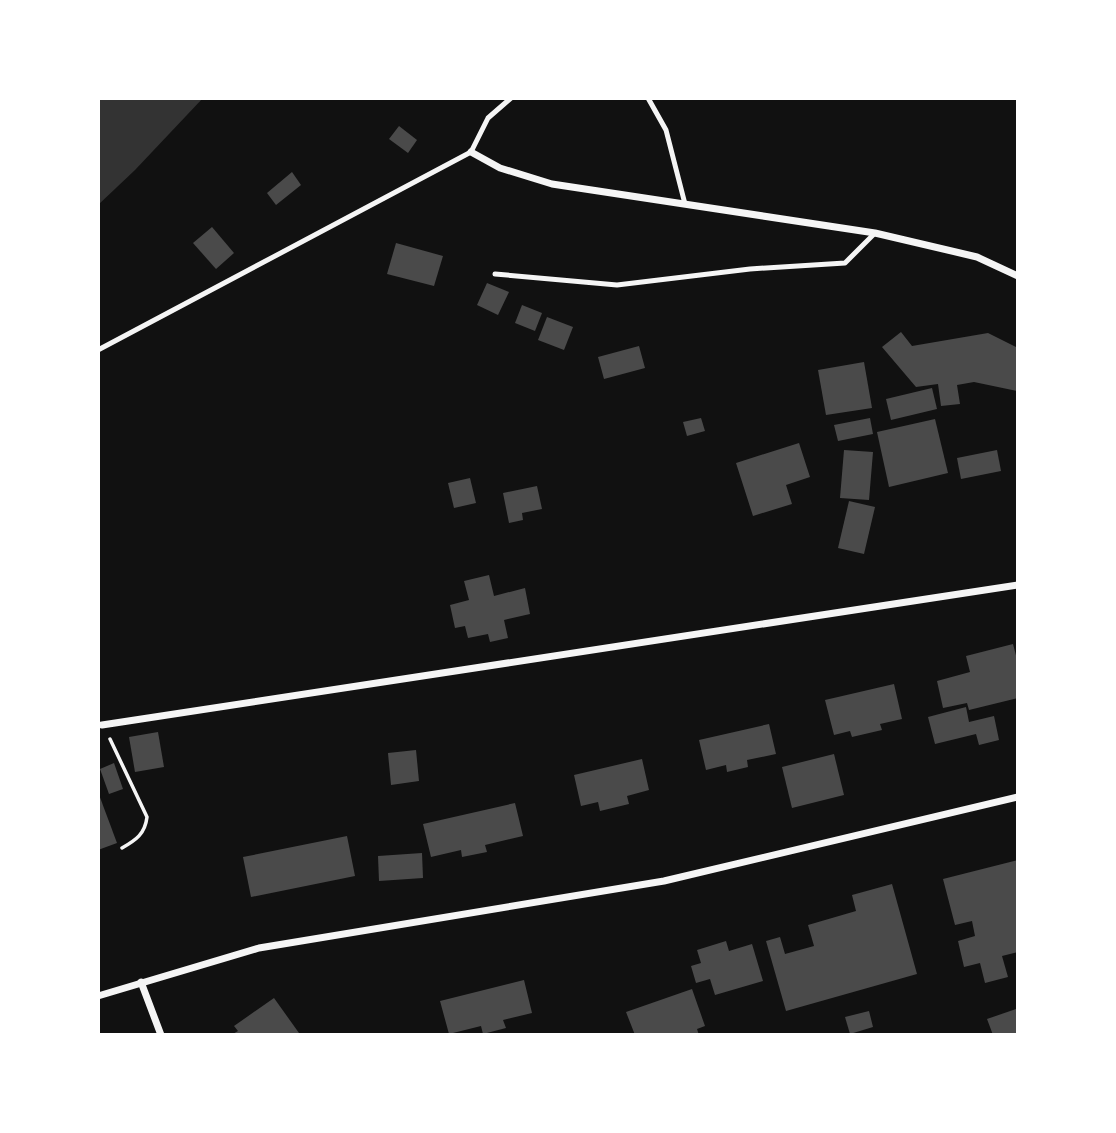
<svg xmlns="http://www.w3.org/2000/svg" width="1116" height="1133" font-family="'Fira Sans',sans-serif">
	<rect width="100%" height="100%" fill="#111"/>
	<!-- water -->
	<polygon fill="#333" points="98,98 203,98 135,170 98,205"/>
	<!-- building -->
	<g fill="#4a4a4a">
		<polygon points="399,126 417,140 408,153 389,139"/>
		<polygon points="292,172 301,185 276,205 267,193"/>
		<polygon points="212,227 234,253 216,269 193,243"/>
		<polygon points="396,243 443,256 434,286 387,274"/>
		<polygon points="487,283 509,292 498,315 477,305"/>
		<polygon points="522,305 542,313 535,331 515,323"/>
		<polygon points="547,317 573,327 564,350 538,340"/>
		<polygon points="901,332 912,346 988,333 1018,348 1018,388 1017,391 974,382 957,385 960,404 941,406 938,384 916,387 882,347"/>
		<polygon points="639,346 645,368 604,379 598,357"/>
		<polygon points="864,362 872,408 826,415 818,370"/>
		<polygon points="932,388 937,409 891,420 886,399"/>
		<polygon points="701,418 705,431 687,436 683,422"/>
		<polygon points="870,418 873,434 838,441 834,425"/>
		<polygon points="935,419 948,473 889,487 877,432"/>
		<polygon points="799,443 810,477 786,485 792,504 753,516 736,463"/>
		<polygon points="844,450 873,452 869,500 840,498"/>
		<polygon points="997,450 1001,471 961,479 957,458"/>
		<polygon points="470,478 476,503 454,508 448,483"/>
		<polygon points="537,486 542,509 522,513 523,520 509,523 503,493"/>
		<polygon points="849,501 875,507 864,554 838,548"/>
		<polygon points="489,575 494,596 525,588 530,614 504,620 508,638 490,642 488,634 468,638 465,626 455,628 450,605 469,600 464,581"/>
		<polygon points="1013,644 1018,663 1018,698 969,710 967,703 943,708 937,681 970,672 966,656"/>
		<polygon points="894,684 902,719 880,724 882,730 852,737 850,731 834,735 825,700"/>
		<polygon points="966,707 969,722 994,716 999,740 979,745 976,734 935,744 928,717"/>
		<polygon points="769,724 776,754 747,760 748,767 727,772 726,765 706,770 699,740"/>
		<polygon points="158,732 164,767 135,772 129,737"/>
		<polygon points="416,750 419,781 391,785 388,753"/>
		<polygon points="834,754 844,795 792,808 782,767"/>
		<polygon points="642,759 649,790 627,796 629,804 600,811 598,802 581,806 574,775"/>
		<polygon points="114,763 123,789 109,794 100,769"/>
		<polygon points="98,792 117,843 98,850"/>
		<polygon points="515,803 523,836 485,845 487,852 462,857 461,850 431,857 423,824"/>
		<polygon points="347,836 355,876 251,897 243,857"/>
		<polygon points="422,853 423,878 379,881 378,856"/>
		<polygon points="1018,860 1018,952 1002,956 1008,977 985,983 980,963 964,967 958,941 975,936 972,921 955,925 943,879"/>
		<polygon points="892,884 917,974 786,1011 766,941 780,937 785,954 814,946 808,925 856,911 852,895"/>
		<polygon points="726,941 729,951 752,944 763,981 715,995 710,979 696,983 691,966 701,963 697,950"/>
		<polygon points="524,980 532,1013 503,1020 506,1028 483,1034 481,1026 449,1034 440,1001"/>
		<polygon points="692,989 705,1026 697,1029 699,1035 635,1035 626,1012"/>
		<polygon points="274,998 299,1033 296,1035 231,1035 238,1031 234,1026"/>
		<polygon points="1016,1009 1018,1035 993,1035 987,1019"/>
		<polygon points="869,1011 873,1027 850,1034 845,1017"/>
	</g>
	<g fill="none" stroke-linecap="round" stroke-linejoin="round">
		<!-- path -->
		<path stroke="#f5f5f5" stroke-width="3.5" d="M 110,739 L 147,817 C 145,834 136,840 122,848"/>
		<!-- service -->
		<g stroke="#f5f5f5" stroke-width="5">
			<polyline points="648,98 666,130 685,204"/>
			<polyline points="495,274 617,285 750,269 845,263 875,233"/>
			<polyline points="98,350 471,152 488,118 511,98"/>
		</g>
		<!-- minor -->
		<g stroke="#f5f5f5" stroke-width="7">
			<polyline points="471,152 500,168 552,184 875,233 977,257 1018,276"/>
			<polyline points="102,725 1018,585"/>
			<polyline points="141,982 161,1035"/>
			<polyline points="98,996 259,948 664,881 1018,797"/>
		</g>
	</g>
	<!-- border -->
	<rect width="1116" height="1133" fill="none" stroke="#ffffff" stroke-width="200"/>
</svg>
